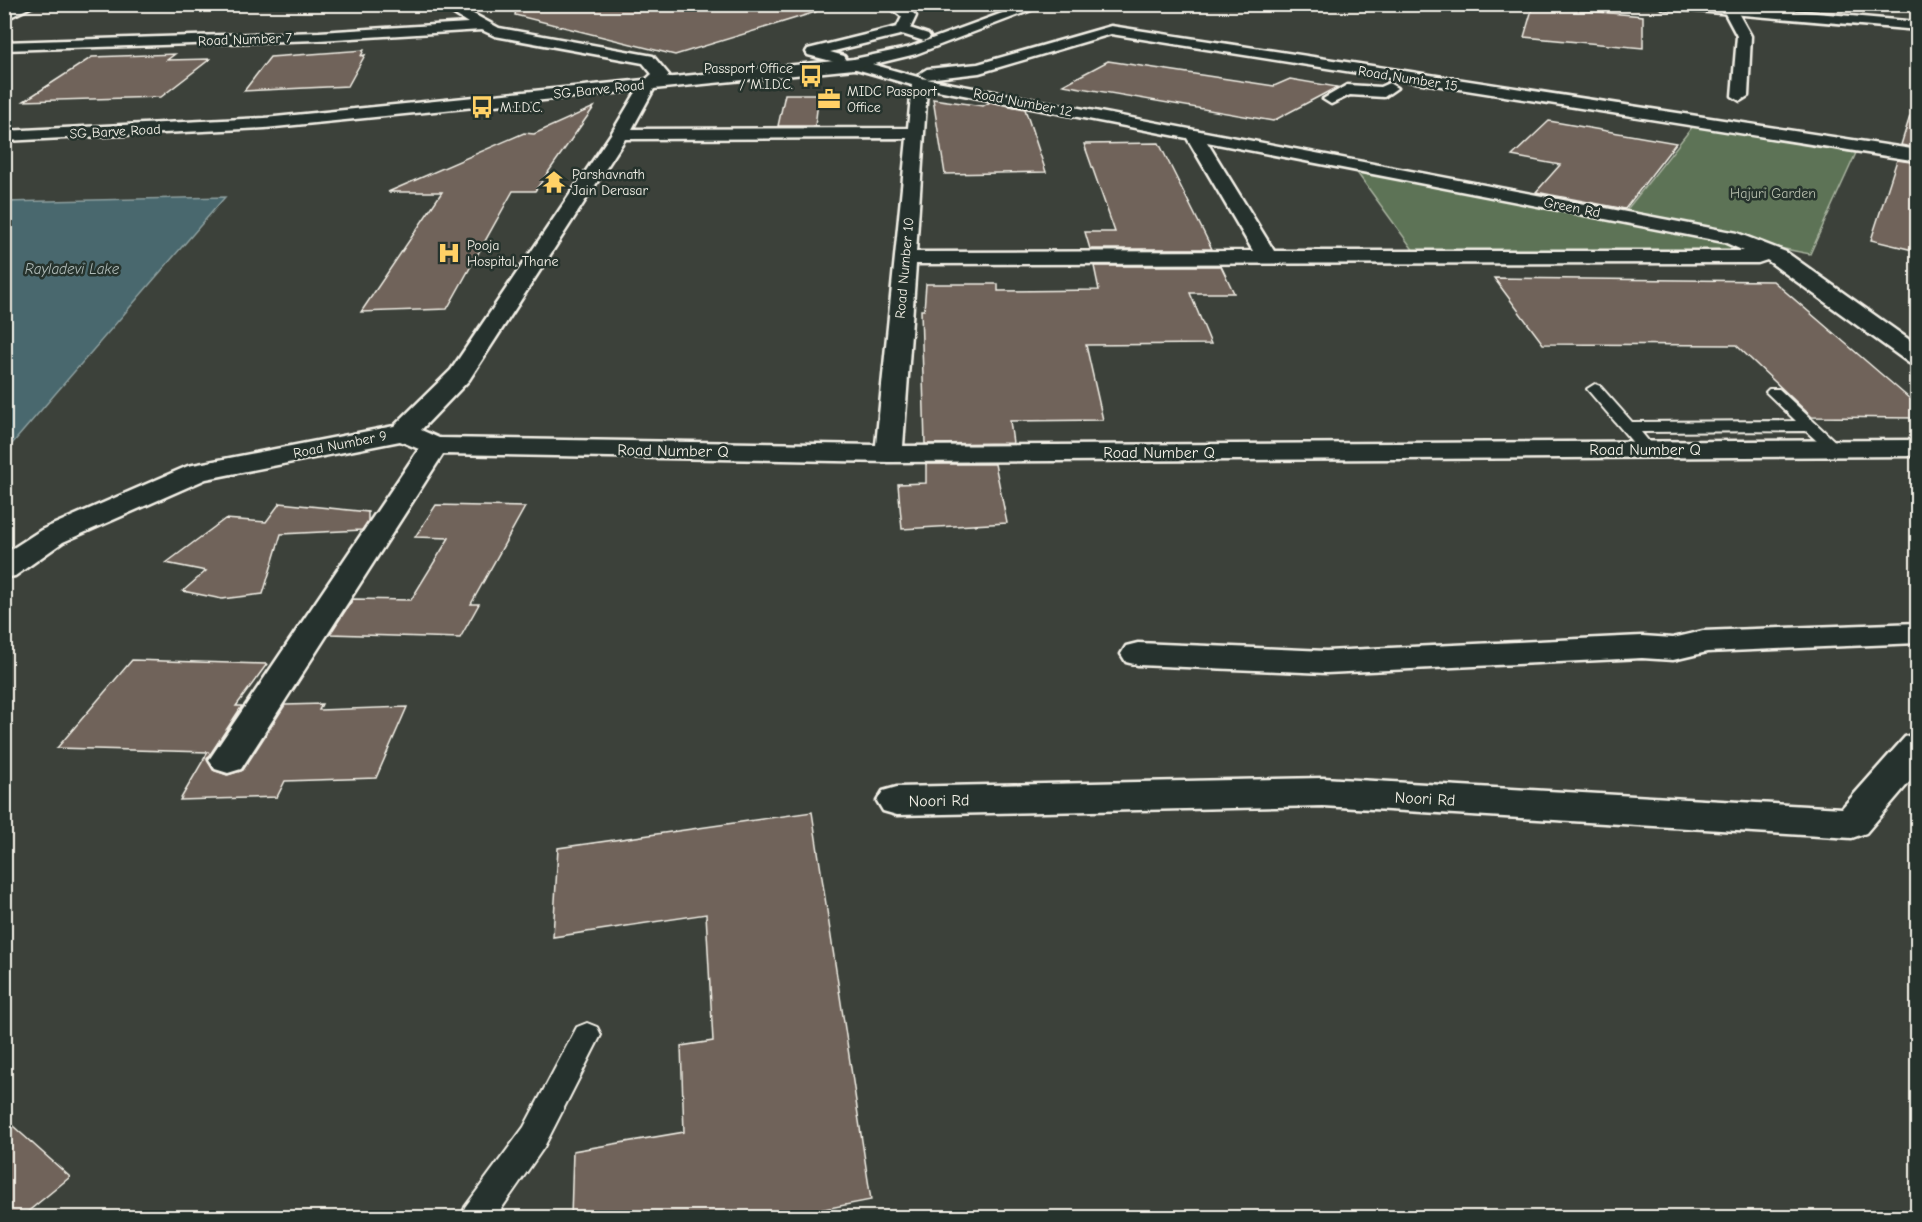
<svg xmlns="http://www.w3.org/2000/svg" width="1922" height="1222" font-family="'Comic Neue',sans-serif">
	<rect width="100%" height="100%" fill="#3c413a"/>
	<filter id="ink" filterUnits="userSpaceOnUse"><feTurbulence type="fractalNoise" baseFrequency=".0167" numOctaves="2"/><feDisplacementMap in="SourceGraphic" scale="12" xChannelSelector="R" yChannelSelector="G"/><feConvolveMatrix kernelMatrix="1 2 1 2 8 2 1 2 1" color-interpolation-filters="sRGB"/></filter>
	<g filter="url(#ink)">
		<!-- green -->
		<g fill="#5d7356" stroke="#a8b29f" stroke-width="1.5">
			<polygon points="1693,126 1856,153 1810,254 1621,217"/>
			<polygon points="1353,167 1731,242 1755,253 1414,251"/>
		</g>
		<!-- water -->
		<polygon fill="#48686e" stroke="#8d9f9f" stroke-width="1.5" points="225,197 5,452 5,202"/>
		<!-- building -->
		<g fill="#6f635a" stroke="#f4f1e8" stroke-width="1.5">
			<polygon points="517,4 815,4 816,12 675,55 515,15"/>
			<polygon points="1533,6 1643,16 1643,48 1524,37"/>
			<polygon points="364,50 361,56 365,55 348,86 244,91 270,57"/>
			<polygon points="175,54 167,60 210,59 161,97 24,101 92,57"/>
			<polygon points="1108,61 1274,86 1290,79 1337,87 1273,121 1063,85"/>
			<polygon points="785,94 819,94 815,126 778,126"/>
			<polygon points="933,99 983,106 990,102 1025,109 1046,172 945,174"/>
			<polygon points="594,107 535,191 513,191 447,309 361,312 442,192 388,192 524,133 534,134"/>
			<polygon points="1910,116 1917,117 1917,148 1901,145"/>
			<polygon points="1549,121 1676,143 1625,209 1536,192 1560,165 1512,156"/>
			<polygon points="1159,143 1212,249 1090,249 1085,232 1115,232 1084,144"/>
			<polygon points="1897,160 1917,163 1917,251 1871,240"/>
			<polygon points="1094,266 1221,266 1234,293 1190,293 1211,344 1086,345 1103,420 1010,421 1013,443 925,444 921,310 924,310 926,284 998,284 998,291 1099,290"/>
			<polygon points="1494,278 1773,281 1917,405 1917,418 1812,417 1736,345 1543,344"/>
			<polygon points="926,464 995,464 1007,523 902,529 898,484 926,483"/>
			<polygon points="280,503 368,512 368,521 362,530 281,534 263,594 222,599 183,591 206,571 166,563 225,519 266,522"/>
			<polygon points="436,505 525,507 471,604 479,604 460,638 330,634 353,599 411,600 449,538 415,537"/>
			<polygon points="132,660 267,664 236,706 242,706 207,759 213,770 227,775 243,770 285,705 322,704 319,710 407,707 376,778 285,781 277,797 180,800 208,752 57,748"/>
			<polygon points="812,812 871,1200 778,1218 571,1218 573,1151 684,1132 681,1046 713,1041 706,914 553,937 558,848"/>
			<polygon points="4,1118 70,1177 20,1218 4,1218"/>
		</g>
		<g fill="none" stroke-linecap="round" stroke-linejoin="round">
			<!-- service casing -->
			<g stroke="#f4f1e8" stroke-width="4">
				<g id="service">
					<polygon points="1595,384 1600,386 1632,422 1796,421 1766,392 1769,389 1779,389 1842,448 1840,451 1828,451 1806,431 1641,432 1655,449 1647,454 1641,452 1587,389"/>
					<polygon points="587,1023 597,1027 601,1035 544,1147 495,1218 461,1218 465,1207 524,1127 577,1027"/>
				</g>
			</g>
			<!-- pedestrian casing -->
			<g stroke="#f4f1e8" stroke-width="5">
				<polygon id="pedestrian" points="903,26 928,34 930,37 924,41 899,33 897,30"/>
			</g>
			<!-- minor casing -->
			<g stroke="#f4f1e8" stroke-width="5">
				<g id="minor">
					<polygon points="19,4 37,4 4,20 4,11"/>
					<path d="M 438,4 L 455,4 L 499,28 L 653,56 L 669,75 L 655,87 L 632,129 L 908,128 L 912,85 L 849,67 L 846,64 L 849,61 L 854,59 L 921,78 L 1737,233 L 1786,252 L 1918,346 L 1918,365 L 1909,363 L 1767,260 L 1758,263 L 916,264 L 903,446 L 1918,440 L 1918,456 L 889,462 L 443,454 L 241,769 L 228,773 L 215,769 L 209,760 L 215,751 L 419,449 L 400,441 L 206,479 L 63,542 L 15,576 L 4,578 L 4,554 L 41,530 L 188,466 L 394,426 L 451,370 L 611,134 L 641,84 L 652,74 L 643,63 L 495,36 L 482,30 L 319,40 L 4,50 L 4,42 L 319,32 L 468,23 ZM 927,88 L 1187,138 L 1253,251 L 916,252 ZM 907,138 L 876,445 L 439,438 L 421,430 L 469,380 L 625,139 ZM 1207,142 L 1724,242 L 1744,251 L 1274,251 Z"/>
					<path d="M 886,4 C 899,4 907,6 916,16 L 908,33 L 830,52 L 844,56 L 846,59 L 839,63 L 808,55 L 806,52 L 808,49 L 897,27 L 902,17 Z"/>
					<polygon points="1720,4 1733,4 1751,36 1748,96 1740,101 1732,96 1737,36"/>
					<polygon points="1111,26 1918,150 1918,161 1111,34 979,73 927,79 919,74 927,69 978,64"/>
					<polygon points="1389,83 1397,88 1384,97 1350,95 1331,104 1323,99 1347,85 1380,87"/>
					<polygon points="1918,623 1918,643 1707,652 1673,660 1642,658 1326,673 1138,665 1126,662 1121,654 1126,646 1138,643 1326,651 1642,636 1673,638 1703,631"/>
					<polygon points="1918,733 1918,772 1866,833 1852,838 1323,806 897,815 883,811 877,801 883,791 897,787 1323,778 1842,808 1905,737"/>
				</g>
			</g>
			<!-- tertiary casing -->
			<g stroke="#f4f1e8" stroke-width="5">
				<polygon id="tertiary" points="1656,4 1714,4 1918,22 1918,30 1662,8"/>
			</g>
			<!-- secondary casing -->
			<g stroke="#f4f1e8" stroke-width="5">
				<polygon id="secondary" points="1027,4 1047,4 916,54 854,69 265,128 4,141 4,131 265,118 854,59 907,48"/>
			</g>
			<!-- service -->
			<use href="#service" fill="#26332d" fill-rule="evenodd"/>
			<!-- pedestrian -->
			<use href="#pedestrian" fill="#26332d" fill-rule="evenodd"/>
			<!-- minor -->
			<use href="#minor" fill="#26332d" fill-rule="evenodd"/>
			<!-- tertiary -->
			<use href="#tertiary" fill="#26332d" fill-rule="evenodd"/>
			<!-- secondary -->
			<use href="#secondary" fill="#26332d" fill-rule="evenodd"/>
		</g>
	</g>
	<!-- icons -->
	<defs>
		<g id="bus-bare" transform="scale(1.8)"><path d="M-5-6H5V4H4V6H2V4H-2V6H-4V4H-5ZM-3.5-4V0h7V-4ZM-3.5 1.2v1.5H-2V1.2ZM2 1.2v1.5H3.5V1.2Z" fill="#ffd166" stroke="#26332d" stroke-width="2.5" paint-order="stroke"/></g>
		<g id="office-bare" transform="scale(1.8)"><path d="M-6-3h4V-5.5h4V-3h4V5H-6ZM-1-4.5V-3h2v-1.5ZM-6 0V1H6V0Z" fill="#ffd166" stroke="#26332d" stroke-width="2.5" paint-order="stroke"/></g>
		<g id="temple-bare" transform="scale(1.8)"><path d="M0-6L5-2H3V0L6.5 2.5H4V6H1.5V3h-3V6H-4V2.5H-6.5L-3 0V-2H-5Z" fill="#ffd166" stroke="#26332d" stroke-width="2.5" paint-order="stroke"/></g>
		<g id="hospital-bare" transform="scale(1.8)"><path d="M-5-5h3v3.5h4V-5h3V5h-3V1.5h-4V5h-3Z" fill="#ffd166" stroke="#26332d" stroke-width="2.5" paint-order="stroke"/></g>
	</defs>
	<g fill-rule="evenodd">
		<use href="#bus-bare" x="811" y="76"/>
		<use href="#office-bare" x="829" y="99"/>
		<use href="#bus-bare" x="482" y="107"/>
		<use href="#temple-bare" x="554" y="182"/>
		<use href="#hospital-bare" x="449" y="253"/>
	</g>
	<g text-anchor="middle" stroke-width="5" stroke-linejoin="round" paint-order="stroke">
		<!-- far-street labels -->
		<g font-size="14" fill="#f4f1e8" stroke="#26332d">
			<text transform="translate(245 39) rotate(-2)" y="5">Road Number 7</text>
			<text transform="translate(1408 78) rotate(9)" y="5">Road Number 15</text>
			<text transform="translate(599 89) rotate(-6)" y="5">SG Barve Road</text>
			<text transform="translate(1023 102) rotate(11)" y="5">Road Number 12</text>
			<text transform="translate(115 131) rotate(-3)" y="5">SG Barve Road</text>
			<text transform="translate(1572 207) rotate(11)" y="5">Green Rd</text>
			<text transform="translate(904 268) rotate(-85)" y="5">Road Number 10</text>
			<text transform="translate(340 444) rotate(-11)" y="5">Road Number 9</text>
		</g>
		<!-- far-poi labels -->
		<g font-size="14" fill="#f4f1e8" stroke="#26332d" text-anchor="start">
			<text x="793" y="73" text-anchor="end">Passport Office<tspan x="793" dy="16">/ M.I.D.C.</tspan></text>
			<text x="847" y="96">MIDC Passport<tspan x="847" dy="16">Office</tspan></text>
			<text x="500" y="112">M.I.D.C.</text>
			<text x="572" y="179">Parshavnath<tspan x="572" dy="16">Jain Derasar</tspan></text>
			<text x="467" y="250">Pooja<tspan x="467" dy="16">Hospital, Thane</tspan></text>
		</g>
		<!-- far-park labels -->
		<g font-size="14" fill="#b8bfae" stroke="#26332d">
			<text x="1773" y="198">Hajuri Garden</text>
		</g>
		<!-- far-water labels -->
		<g font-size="15" font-style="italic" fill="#afbab7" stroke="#26332d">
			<text x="72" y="274">Rayladevi Lake</text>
		</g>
		<!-- street labels -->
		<g font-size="16" fill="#f4f1e8" stroke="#26332d">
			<text x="1645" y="455">Road Number Q</text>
			<text transform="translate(673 450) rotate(1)" y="6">Road Number Q</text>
			<text x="1159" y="458">Road Number Q</text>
			<text transform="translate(1425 798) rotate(3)" y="6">Noori Rd</text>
			<text transform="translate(939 800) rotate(-1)" y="6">Noori Rd</text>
		</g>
	</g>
	<!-- margin -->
	<rect width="1922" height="1222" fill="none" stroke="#26332d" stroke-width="24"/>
	<rect x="12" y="12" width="1898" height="1198" fill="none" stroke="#f4f1e8" stroke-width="2" filter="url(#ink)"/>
</svg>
